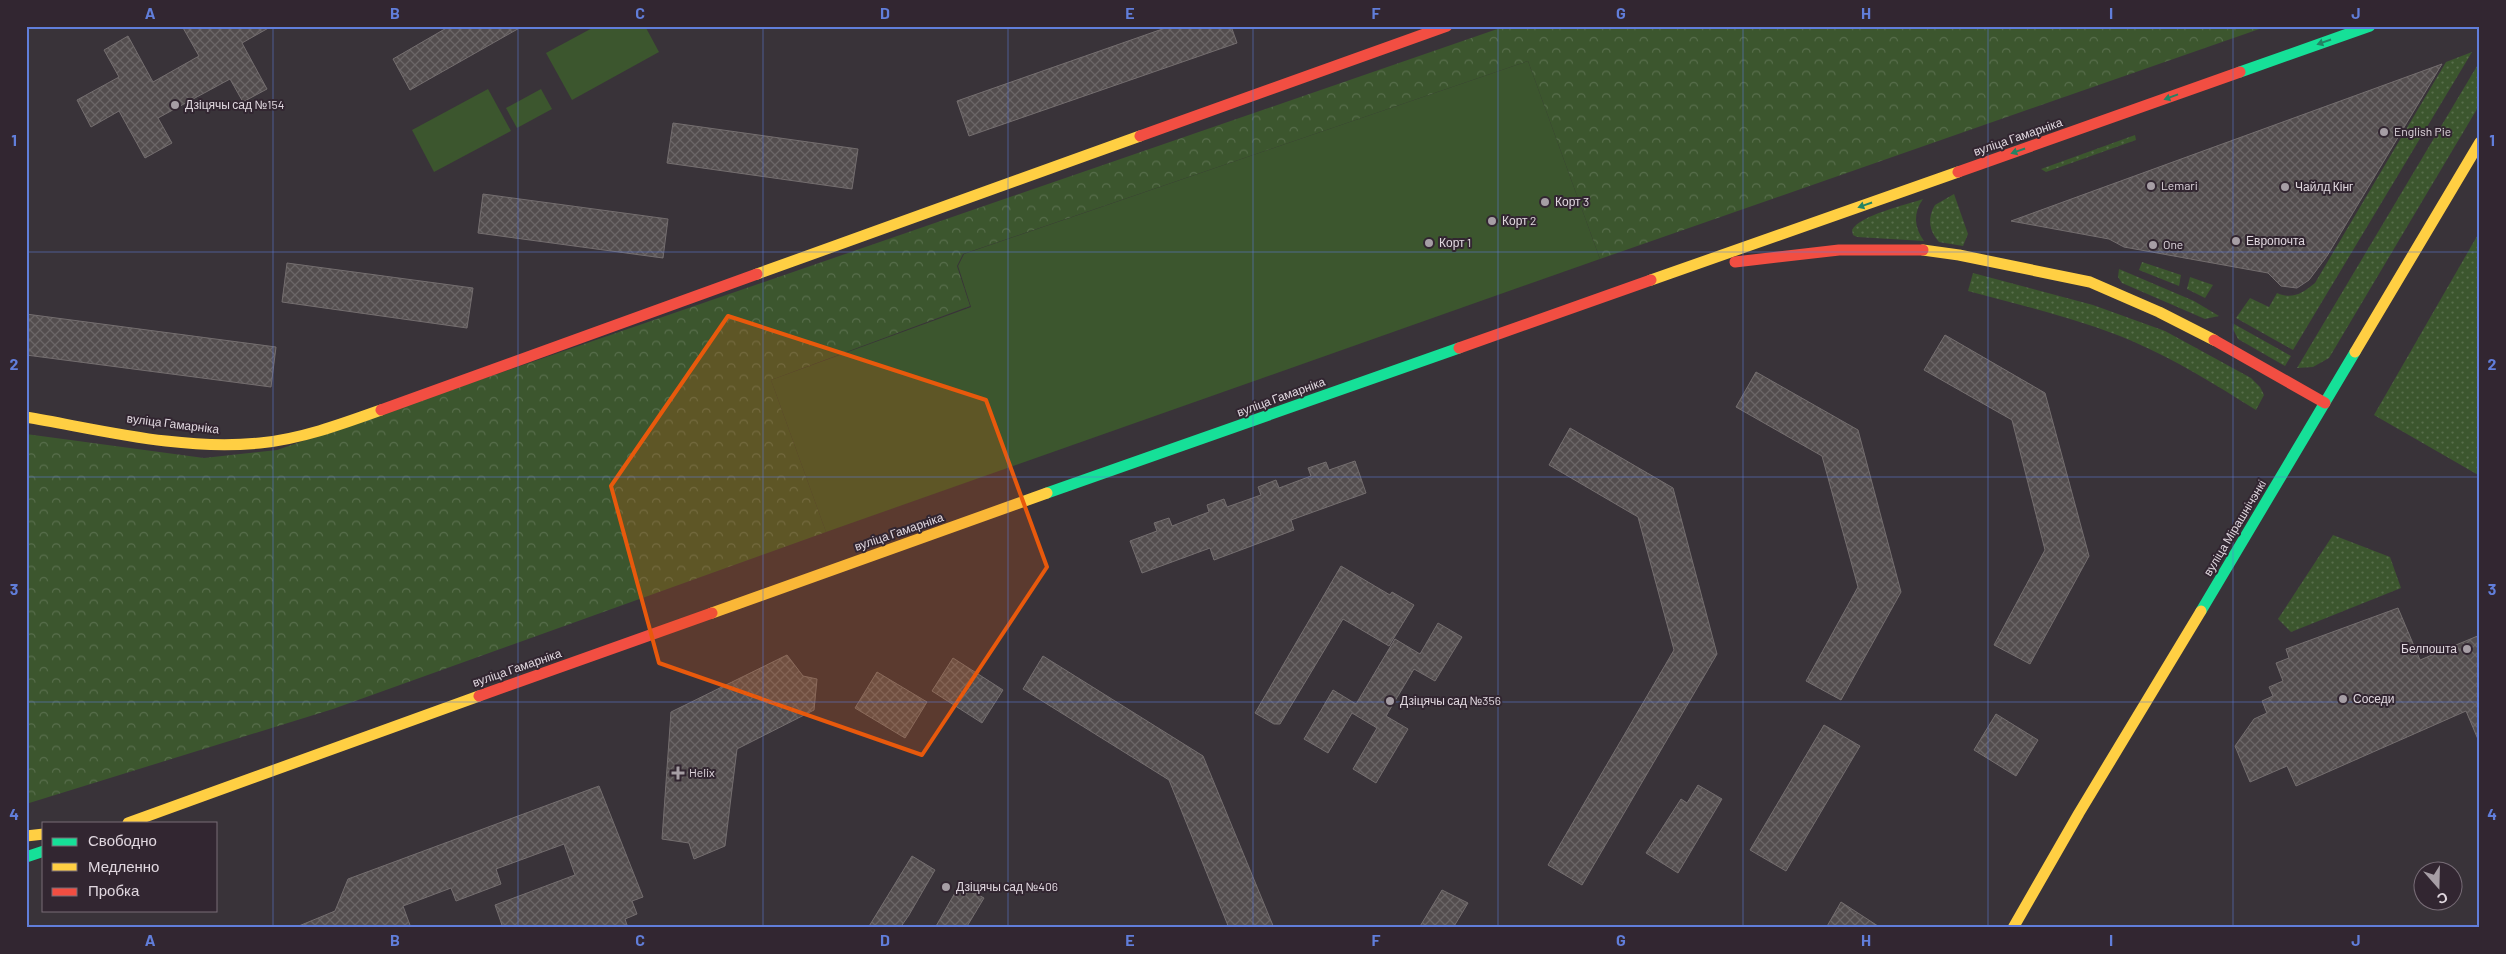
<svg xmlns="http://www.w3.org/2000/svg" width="2506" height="954" font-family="Barlow,sans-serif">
	<defs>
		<pattern id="grass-dots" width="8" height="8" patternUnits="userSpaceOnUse" patternTransform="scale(1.25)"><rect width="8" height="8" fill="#3c562e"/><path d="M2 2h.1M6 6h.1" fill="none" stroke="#586e4c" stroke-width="1.8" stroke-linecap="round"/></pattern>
		<pattern id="park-crowns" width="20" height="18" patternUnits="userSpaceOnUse" patternTransform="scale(1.25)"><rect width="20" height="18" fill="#3c562e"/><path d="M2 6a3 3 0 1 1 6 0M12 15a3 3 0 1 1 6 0" fill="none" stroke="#586e4c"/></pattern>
		<pattern id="building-cross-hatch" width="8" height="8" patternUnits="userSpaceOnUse" patternTransform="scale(1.25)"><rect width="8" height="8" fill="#534d4e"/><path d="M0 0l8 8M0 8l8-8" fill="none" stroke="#6b6667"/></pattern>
	</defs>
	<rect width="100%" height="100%" fill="#393339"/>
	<!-- grass -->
	<g fill="url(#grass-dots)">
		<path d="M 2472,52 L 2293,350 L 2236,318 L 2250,298 L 2269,307 L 2277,293 C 2292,300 2303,293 2315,283 L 2446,62 Z"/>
		<polygon points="2480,61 2480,104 2329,358 2313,367 2297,368"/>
		<polygon points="2135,135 2136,140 2046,172 2041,169"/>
		<path d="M 1954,194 L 1968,234 L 1963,246 L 1939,242 C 1929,231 1927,218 1935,205 Z"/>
		<path d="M 1923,199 C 1913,213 1914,227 1924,241 L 1857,237 L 1853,235 L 1852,230 C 1860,215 1906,205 1923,199 Z"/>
		<polygon points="2480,231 2480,476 2374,415"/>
		<polygon points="2142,262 2181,275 2179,286 2139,270"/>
		<polygon points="2119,269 2194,301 2219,316 2205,319 2122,283 2118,277"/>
		<path d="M 1973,273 L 2093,305 L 2165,331 L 2251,378 L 2260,387 L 2264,395 L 2256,410 C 2216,385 2176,360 2132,341 C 2080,319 2023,306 1968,291 Z"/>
		<polygon points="2190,277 2213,285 2205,298 2187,289"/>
		<polygon points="2234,324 2291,356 2285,366 2238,339 2233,329"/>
		<polygon points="2333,535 2390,557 2401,588 2291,632 2278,619"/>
	</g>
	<!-- park -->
	<polygon fill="url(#park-crowns)" points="1506,26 2268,26 1600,259 1528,61 963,254 957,266 970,306 771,380 826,532 333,709 26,804 26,434 204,458 277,450"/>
	<!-- garden -->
	<g fill="#3c562e">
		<polygon points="596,26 645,26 659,52 572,100 546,53"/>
		<polygon points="1528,61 1600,259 826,532 771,380 971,307 958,266 964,254"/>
		<polygon points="488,89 511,131 434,172 412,130"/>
		<polygon points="541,89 552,109 517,128 506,108"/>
	</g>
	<!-- building -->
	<g fill="url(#building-cross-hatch)" stroke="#746e6f">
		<polygon points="182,26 272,26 242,43 267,89 243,102 230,79 158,118 172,143 145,158 119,111 91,127 77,100 119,77 104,50 128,36 153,82 199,56"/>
		<polygon points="450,26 523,26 410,90 393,59"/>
		<polygon points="1171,26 1231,26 1237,43 969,136 957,101"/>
		<polygon points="2442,64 2327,256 2309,280 2297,288 2281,286 2268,273 2124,247 2109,239 2011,221"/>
		<polygon points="673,123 858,149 852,189 667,163"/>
		<polygon points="483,194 668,219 663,258 478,233"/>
		<polygon points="287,263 473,288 467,328 282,302"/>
		<polygon points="26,314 276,347 271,387 26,355"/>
		<polygon points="1945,335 2045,393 2089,556 2030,664 1994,645 2045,550 2012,420 1924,370"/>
		<polygon points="1756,372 1858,430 1901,592 1841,700 1806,681 1858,587 1822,456 1736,407"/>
		<polygon points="1570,428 1673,488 1717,654 1582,885 1548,865 1674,650 1638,517 1549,465"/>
		<polygon points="1355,461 1366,493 1291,520 1294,530 1214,560 1210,548 1142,573 1130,541 1157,531 1154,523 1169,518 1172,526 1209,512 1207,505 1224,499 1227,507 1261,495 1258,487 1276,480 1279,488 1311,476 1308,468 1326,462 1329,470"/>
		<polygon points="1341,566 1390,595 1392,592 1414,605 1389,646 1343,619 1280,724 1274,724 1255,713"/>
		<polygon points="2398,608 2420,660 2480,635 2480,744 2466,711 2296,786 2287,766 2250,782 2235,746 2254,719 2267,713 2262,701 2273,696 2269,687 2283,681 2276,663 2289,658 2286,649"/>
		<polygon points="1438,623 1462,637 1435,681 1414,669 1386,716 1408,729 1376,783 1353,769 1377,728 1352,713 1328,753 1304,739 1333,690 1356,704 1395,639 1420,654"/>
		<polygon points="787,655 803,676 817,679 814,710 737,749 725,846 694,859 689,843 662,839 671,712"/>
		<polygon points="1043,656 1203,756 1274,928 1229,928 1169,780 1023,689"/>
		<polygon points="953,658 1003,690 982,723 932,691"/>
		<polygon points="877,672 927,702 905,738 855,708"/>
		<polygon points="1996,714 2038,740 2016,776 1974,750"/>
		<polygon points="1824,725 1860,746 1786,871 1750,850"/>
		<polygon points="1698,785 1722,799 1678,873 1646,853 1681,799 1687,803"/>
		<polygon points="599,786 643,897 632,901 637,914 625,919 628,928 503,928 495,905 575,875 564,844 496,869 501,884 456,901 451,888 403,906 411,928 294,928 335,911 348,879"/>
		<polygon points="912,856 935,870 909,915 900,928 868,928"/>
		<polygon points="960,884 984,898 966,928 935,928"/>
		<polygon points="1442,890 1468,903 1453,928 1419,928"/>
		<polygon points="1841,902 1881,928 1826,928"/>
	</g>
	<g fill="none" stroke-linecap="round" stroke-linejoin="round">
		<!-- fast -->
		<g stroke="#16e098" stroke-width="11">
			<polyline points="2240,72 2370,26"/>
			<polyline points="1047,493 1459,348"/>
			<polyline points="2201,611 2355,352"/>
			<polyline points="26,857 44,851"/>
		</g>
		<!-- slow -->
		<g stroke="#ffcf43" stroke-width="11">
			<polyline points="1923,250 1959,255 2090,282 2159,312 2214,340"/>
			<polyline points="757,274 1140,136"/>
			<polyline points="1651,280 1958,172"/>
			<polyline points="2355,352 2480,142"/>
			<path d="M 26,417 C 102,430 182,451 260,443 C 301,439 342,424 381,410"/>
			<polyline points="712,613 1047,493"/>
			<polyline points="128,823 479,696"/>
			<polyline points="26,836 44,834"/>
			<polyline points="2013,928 2079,813 2201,611"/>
		</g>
		<!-- jam -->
		<g stroke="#f24e42" stroke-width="11">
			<polyline points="1140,136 1447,26"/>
			<polyline points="1958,172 2240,72"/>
			<polyline points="1735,262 1839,250 1923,250"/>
			<polyline points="2214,340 2325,403"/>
			<polyline points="1459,348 1651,280"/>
			<polyline points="381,410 757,274"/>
			<polyline points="479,696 712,613"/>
		</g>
	</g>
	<!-- one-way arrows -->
	<defs><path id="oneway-solid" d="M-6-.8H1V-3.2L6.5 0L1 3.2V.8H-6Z" transform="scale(1.25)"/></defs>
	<g fill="#248364">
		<use href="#oneway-solid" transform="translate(2324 42) rotate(161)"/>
		<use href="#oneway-solid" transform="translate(2171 97) rotate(160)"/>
		<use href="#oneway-solid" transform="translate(2018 151) rotate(161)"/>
		<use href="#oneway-solid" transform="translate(1865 205) rotate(161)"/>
	</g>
	<!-- marked area -->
	<path fill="#e8590c" fill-opacity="0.2" stroke="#e8590c" stroke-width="4" stroke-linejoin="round" d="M 728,316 L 986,400 L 1047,567 L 922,755 L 659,663 L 611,486 Z"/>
	<!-- grid -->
	<path fill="none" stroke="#617eda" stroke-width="1" stroke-opacity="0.55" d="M 273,26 L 273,928M 518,26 L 518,928M 763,26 L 763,928M 1008,26 L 1008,928M 1253,26 L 1253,928M 1498,26 L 1498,928M 1743,26 L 1743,928M 1988,26 L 1988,928M 2233,26 L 2233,928M 26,252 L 2480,252M 26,477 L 2480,477M 26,702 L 2480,702"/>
	<!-- markers -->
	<g fill="#a69ea5" stroke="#322631" stroke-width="2">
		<circle cx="175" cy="105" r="5"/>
		<circle cx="2384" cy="132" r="5"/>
		<circle cx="2151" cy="186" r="5"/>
		<circle cx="2285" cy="187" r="5"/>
		<circle cx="1545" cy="202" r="5"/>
		<circle cx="1492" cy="221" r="5"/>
		<circle cx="2236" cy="241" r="5"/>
		<circle cx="1429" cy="243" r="5"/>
		<circle cx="2153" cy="245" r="5"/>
		<circle cx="2467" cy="649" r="5"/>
		<circle cx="2343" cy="699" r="5"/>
		<circle cx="1390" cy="701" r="5"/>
		<path d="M675.5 765.5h5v5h5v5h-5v5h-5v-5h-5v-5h5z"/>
		<circle cx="946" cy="887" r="5"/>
	</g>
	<g text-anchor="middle" stroke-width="4" stroke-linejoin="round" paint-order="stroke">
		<!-- poi labels -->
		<g font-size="12" fill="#e0d7df" stroke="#322631" text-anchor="start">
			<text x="185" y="109">Дзіцячы сад №154</text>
			<text x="2394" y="136">English Pie</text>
			<text x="2161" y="190">Lemari</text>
			<text x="2295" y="191">Чайлд Кінг</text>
			<text x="1555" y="206">Корт 3</text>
			<text x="1502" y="225">Корт 2</text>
			<text x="2246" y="245">Европочта</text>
			<text x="1439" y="247">Корт 1</text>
			<text x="2163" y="249">One</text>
			<text x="2457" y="653" text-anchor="end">Белпошта</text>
			<text x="2353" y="703">Соседи</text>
			<text x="1400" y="705">Дзіцячы сад №356</text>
			<text x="689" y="777">Helix</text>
			<text x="956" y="891">Дзіцячы сад №406</text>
		</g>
		<!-- street labels -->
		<g font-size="12" fill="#e0d7df" stroke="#322631">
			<text transform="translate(2018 137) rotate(-19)" y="4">вуліца Гамарніка</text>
			<text transform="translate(1281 397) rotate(-20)" y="4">вуліца Гамарніка</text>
			<text transform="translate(173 424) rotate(7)" y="4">вуліца Гамарніка</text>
			<text transform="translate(2235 528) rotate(-59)" y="4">вуліца Мірашнічэнкі</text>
			<text transform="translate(899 532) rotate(-19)" y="4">вуліца Гамарніка</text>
			<text transform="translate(517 668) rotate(-19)" y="4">вуліца Гамарніка</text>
		</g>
	</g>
	<!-- border -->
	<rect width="2506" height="954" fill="none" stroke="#322631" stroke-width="55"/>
	<!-- legend -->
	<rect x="42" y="822" width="175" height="90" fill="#322631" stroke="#786d77"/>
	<rect x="52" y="838" width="25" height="8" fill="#16e098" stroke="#786d77"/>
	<text x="88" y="846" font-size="15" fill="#e0d7df">Свободно</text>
	<rect x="52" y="863" width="25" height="8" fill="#ffcf43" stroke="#786d77"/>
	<text x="88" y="872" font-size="15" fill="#e0d7df">Медленно</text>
	<rect x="52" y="888" width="25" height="8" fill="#f24e42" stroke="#786d77"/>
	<text x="88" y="896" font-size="15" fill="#e0d7df">Пробка</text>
	<!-- north arrow -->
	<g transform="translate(2438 886) rotate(160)"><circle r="24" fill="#322631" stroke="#786d77"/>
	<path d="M0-4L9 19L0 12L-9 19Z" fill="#a69ea5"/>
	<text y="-8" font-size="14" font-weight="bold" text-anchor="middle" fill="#e0d7df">С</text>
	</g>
	<rect x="28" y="28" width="2450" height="898" fill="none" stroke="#617eda" stroke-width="2"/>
	<g font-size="16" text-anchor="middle" font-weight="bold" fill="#617eda">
		<text x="150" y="19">A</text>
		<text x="395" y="19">B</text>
		<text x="640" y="19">C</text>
		<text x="885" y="19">D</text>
		<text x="1130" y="19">E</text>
		<text x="1376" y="19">F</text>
		<text x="1621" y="19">G</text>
		<text x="1866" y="19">H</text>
		<text x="2111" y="19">I</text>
		<text x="2356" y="19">J</text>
		<text x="14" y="146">1</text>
		<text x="2492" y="146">1</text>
		<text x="14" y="370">2</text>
		<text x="2492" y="370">2</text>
		<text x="14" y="595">3</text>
		<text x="2492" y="595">3</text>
		<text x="14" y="820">4</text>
		<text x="2492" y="820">4</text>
		<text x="150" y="946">A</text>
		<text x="395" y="946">B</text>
		<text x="640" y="946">C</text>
		<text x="885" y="946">D</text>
		<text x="1130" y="946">E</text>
		<text x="1376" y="946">F</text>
		<text x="1621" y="946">G</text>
		<text x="1866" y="946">H</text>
		<text x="2111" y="946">I</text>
		<text x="2356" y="946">J</text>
	</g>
</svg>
